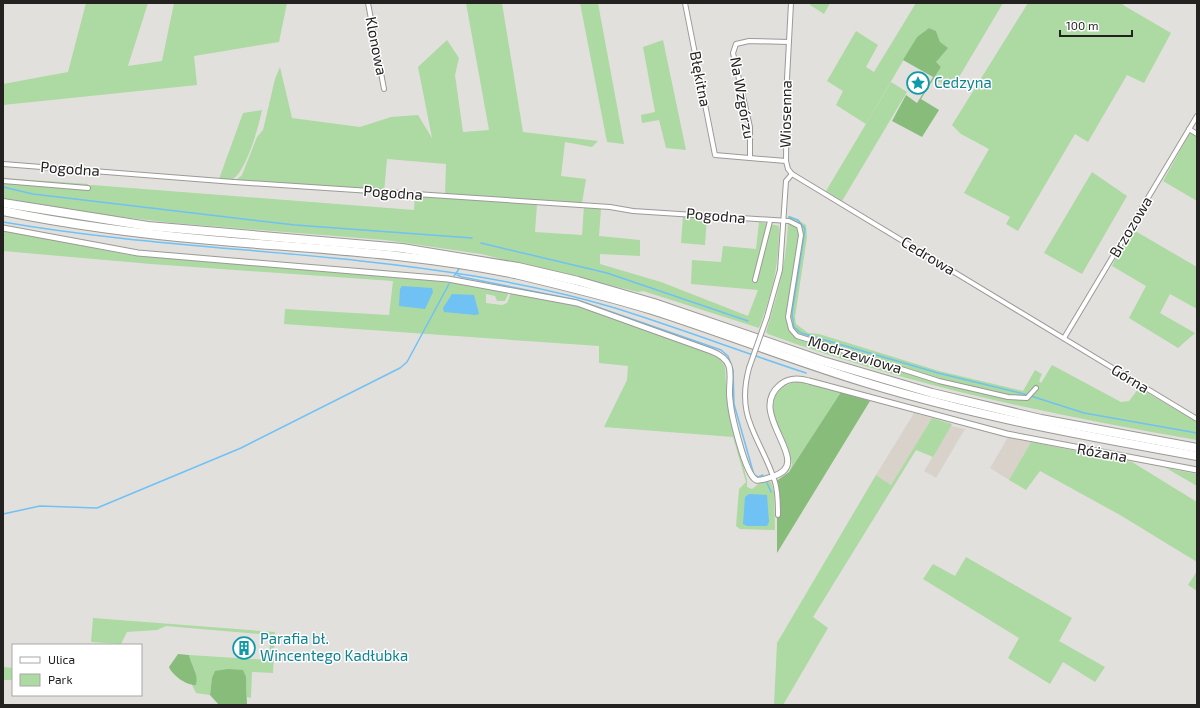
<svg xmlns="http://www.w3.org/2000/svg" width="1200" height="708" font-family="'Exo 2',sans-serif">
	<rect width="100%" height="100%" fill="#e2e0dd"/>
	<!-- built -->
	<g fill="#d9d2ca">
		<polygon points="914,413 932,418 891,485 876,475"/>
		<polygon points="951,426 965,429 936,478 924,471"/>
		<polygon points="1008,437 1031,442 1009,480 990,468"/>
	</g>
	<!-- green -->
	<g fill="#add9a3">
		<polygon points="86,3 148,3 128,66 162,61 174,3 287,3 279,42 194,56 197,85 3,105 3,84 68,72"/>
		<path d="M 466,3 L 502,3 L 523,132 L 598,141 L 592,147 L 565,142 L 561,176 L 586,179 L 582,203 L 619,206 L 619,210 L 601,209 L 599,236 L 640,240 L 640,256 L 600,254 L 600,264 L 661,282 L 748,316 L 758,290 L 691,284 L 692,260 L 721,262 L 723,246 L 756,249 L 759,222 L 779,226 C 779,265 773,291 759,328 L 643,291 L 638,292 L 481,254 L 385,240 L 173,223 L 88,213 L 3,198 L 3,178 L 88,184 L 88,187 L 92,185 L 414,210 L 415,194 L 537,204 L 535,232 L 582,235 L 584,206 L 445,196 L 446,164 L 387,159 L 384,192 L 234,182 L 242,175 L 257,137 L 263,130 L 275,79 L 280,67 L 292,118 L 360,127 L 391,117 L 418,115 L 432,138 L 418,67 L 447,40 L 459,58 L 455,75 L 463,132 L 489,130 Z"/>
		<polygon points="580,3 598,3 624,144 607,142"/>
		<polygon points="811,3 830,3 824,14 810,5"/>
		<polygon points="916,3 1003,3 952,89 934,79 941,67 936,63 940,42 936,31 929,28 917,37 866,124 836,105 843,91 827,81 856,31 878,45 866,67 874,72"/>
		<polygon points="1028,3 1124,3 1123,5 1171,33 1144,83 1127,75 1088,142 1075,134 1018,231 1006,224 1010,217 964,193 989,149 961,134 952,125"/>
		<polygon points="663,40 686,150 666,148 659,120 642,123 641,115 655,112 643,47"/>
		<polygon points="891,82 907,92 842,201 826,191"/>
		<path d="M 262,110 C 259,125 246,174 231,180 L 219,179 L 243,113 Z"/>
		<polygon points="1190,133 1197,137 1197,201 1163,181"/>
		<polygon points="1092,172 1127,196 1082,274 1044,253"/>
		<polygon points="683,216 707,216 705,245 681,243"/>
		<path d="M 788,216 L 791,216 L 806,225 L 807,237 L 795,317 L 796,324 L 808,333 L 819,334 L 939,371 L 1023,391 L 1035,370 L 1042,374 L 1039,381 L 1041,383 L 1052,365 L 1121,402 L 1129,401 L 1139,388 L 1197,422 L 1197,440 C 1051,415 907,385 768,334 L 766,332 C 778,294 788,257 788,216 Z"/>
		<polygon points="1130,228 1197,267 1197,309 1170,294 1160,313 1195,333 1178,348 1129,318 1146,286 1112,266"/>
		<path d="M 3,230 L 130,255 L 458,283 L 507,293 L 508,295 L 505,301 L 497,301 L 495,296 L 486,294 L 486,303 L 502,305 L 507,303 L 511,293 L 513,293 L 586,308 L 695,347 L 720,359 L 725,367 L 727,403 L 747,480 L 747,487 L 752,489 C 758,485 763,478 771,482 L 774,492 L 775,530 L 740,529 L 736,526 L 739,489 L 746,482 L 733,437 L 604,427 L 627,380 L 628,366 L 599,363 L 599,346 L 284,324 L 285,309 L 389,315 L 393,281 L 151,264 L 3,251 Z"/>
		<path d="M 796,382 L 806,383 L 841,392 L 789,472 L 792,465 L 791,459 C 784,434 752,393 796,382 Z"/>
		<polygon points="932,418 952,424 951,426 933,457 916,450 813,617 828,628 783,705 774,705 777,643 876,475 891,485"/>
		<polygon points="1031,442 1132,462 1197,502 1197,562 1120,515 1040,471 1026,490 1009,480"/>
		<polygon points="1166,468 1197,474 1197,486"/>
		<polygon points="966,557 1072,618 1059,641 1105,667 1095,682 1063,662 1050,684 1008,658 1019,638 923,579 933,564 955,576"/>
		<polygon points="1197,571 1197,591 1188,585"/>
		<polygon points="93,618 275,632 273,673 252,672 251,698 247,697 246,677 212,678 210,695 196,693 192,685 196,685 195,670 191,665 189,655 269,660 270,641 269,639 261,638 260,634 166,626 157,630 127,632 121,644 91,642"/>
		<polygon points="3,667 13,668 13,680 3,680"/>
	</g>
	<!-- forest -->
	<g fill="#87bc7b">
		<polygon points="929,28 936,31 940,42 948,48 936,62 941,67 921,99 939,110 922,137 892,121 906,95 917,103 933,77 903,60 917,37"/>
		<polygon points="841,392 870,401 777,553 777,493 775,482 789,472"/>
		<path d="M 178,654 L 189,655 C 191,666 199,673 196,685 C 187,686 172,675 169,667 Z"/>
		<polygon points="228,669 243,670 246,677 247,705 219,705 210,695 212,678 215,671"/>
	</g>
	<!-- water -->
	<g fill="#70c1f4">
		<polygon points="402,286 432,288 433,292 425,309 399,306 400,289"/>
		<polygon points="452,294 474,295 479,314 476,315 444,312 443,308"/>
		<polygon points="749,494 767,495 769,522 767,526 747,526 743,524 745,497"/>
	</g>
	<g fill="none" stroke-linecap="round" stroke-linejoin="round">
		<!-- stream -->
		<g stroke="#70c1f4" stroke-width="1.5">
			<polyline points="3,187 33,194 295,225 472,238"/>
			<polyline points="789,217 798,220 805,229 792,314 794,327 801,333 938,373 1028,395"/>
			<path d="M 3,222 C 159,249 318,250 474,276 C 521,284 569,294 615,308 C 679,328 742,352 806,373"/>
			<polyline points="481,243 607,273 748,321"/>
			<polyline points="457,275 462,277 577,300 721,350 728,356 733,370 734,404 754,475 758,477 763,475"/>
			<polyline points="454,276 459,269"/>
			<polyline points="1031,396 1084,413 1197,433"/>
			<polyline points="767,483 771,492"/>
			<polyline points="3,514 40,506 97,508 241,448 400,368 407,362 449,284"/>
		</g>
		<!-- minor casing -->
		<g stroke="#9c9a97" stroke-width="6">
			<g id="minor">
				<polyline points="368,3 384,89"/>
				<polyline points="685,3 715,155 786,161"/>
				<polyline points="791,3 787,79 786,161 788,169 792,174 1197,419"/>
				<polyline points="1189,129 1197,134"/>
				<polyline points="750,158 750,127 733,53 736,44 749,41 789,42"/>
				<polyline points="3,164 234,182 610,207 633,211 789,221 799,226 801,235 788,317 791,329 797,336 939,381 1008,397 1027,398 1036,388"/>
				<polyline points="3,181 88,188"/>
				<polyline points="755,280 770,221"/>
				<polyline points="767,317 780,270 786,181 792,174"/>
				<polyline points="1064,338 1197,116"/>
				<path d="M 749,368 C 735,420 761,437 775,482 C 778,492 778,504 778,515"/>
			</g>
		</g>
		<!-- tertiary casing -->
		<g stroke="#9c9a97" stroke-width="7">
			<path id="tertiary" d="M 3,228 L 138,253 L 448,279 L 577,303 L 711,351 C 719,354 726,358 729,366 C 732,377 728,389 730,400 C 731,414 745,474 756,480 C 762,481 768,478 774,476 C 816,463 745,414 780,385 C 788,378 799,378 809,381 L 1007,434 L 1197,470"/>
		</g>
		<!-- motorway casing -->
		<g stroke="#9c9a97" stroke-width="10">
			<g id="motorway">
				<polyline points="3,203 148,226 402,248 518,267 578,281 654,303 823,361 932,393 1041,419 1197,448"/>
				<path d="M 3,211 C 71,225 141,234 210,240 C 312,249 414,253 515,274 C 561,285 607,296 652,310 C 724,333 794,361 867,383 C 975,416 1086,436 1197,456"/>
			</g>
		</g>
		<!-- minor -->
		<use href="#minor" stroke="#fff" stroke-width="4"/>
		<!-- tertiary -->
		<use href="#tertiary" stroke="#fff" stroke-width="5"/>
		<!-- motorway -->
		<use href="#motorway" stroke="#fff" stroke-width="8"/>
		<!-- minor-bridge casing -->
		<g stroke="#9c9a97" stroke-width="6" stroke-linecap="butt">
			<polyline id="minor-bridge" points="749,368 767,317"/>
		</g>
		<!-- minor-bridge -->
		<use href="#minor-bridge" stroke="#fff" stroke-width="4"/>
	</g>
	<!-- icons -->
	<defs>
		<g id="sight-ring" transform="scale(1.15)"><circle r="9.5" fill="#fff" stroke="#0f9aa8" stroke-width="1.5"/><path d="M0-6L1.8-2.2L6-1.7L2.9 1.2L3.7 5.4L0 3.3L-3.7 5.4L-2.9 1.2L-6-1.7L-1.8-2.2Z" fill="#0f9aa8"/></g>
		<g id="building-ring" transform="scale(1.15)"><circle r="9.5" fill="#fff" stroke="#0f9aa8" stroke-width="1.5"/><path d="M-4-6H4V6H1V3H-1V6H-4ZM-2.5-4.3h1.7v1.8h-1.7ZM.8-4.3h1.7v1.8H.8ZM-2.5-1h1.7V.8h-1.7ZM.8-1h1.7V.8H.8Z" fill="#0f9aa8"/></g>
	</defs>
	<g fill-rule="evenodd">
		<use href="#sight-ring" x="918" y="83"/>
		<use href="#building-ring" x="244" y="648"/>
	</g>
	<g text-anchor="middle" stroke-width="3" stroke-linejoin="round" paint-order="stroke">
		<!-- street labels -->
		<g font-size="15" fill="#232221" stroke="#fff">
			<text transform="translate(376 46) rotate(79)" y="5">Klonowa</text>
			<text transform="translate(700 79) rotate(79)" y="5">Błękitna</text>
			<text transform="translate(742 98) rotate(80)" y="5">Na Wzgórzu</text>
			<text transform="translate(786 114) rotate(-89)" y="5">Wiosenna</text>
			<text transform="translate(70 169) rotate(4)" y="5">Pogodna</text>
			<text transform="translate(393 193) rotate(4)" y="5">Pogodna</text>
			<text transform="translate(716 216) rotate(5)" y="5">Pogodna</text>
			<text transform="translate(1131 227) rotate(-59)" y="5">Brzozowa</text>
			<text transform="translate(928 256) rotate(31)" y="5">Cedrowa</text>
			<text transform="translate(855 355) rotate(17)" y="5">Modrzewiowa</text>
			<text transform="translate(1130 379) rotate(31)" y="5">Górna</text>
			<text transform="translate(1102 453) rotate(10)" y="5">Różana</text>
		</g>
		<!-- culture labels -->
		<g font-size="15" fill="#0d838f" stroke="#fff" text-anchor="start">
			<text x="934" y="88">Cedzyna</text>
			<text x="260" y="644">Parafia bł.<tspan x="260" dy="17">Wincentego Kadłubka</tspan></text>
		</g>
	</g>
	<!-- border -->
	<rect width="1200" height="708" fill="none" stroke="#232221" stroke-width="8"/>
	<!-- legend -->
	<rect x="12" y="644" width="130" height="52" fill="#ffffff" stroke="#a7a7a6"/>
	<rect x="20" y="657" width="20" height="6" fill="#ffffff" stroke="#a7a7a6"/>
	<text x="48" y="664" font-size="12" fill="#232221">Ulica</text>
	<rect x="20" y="674" width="20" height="12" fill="#add9a3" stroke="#a7a7a6"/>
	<text x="48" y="684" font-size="12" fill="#232221">Park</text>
	<!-- scale -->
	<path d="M1060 30v6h72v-6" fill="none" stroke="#232221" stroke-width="2"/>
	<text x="1066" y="30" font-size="12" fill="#232221" stroke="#ffffff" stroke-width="3" paint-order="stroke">100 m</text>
</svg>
